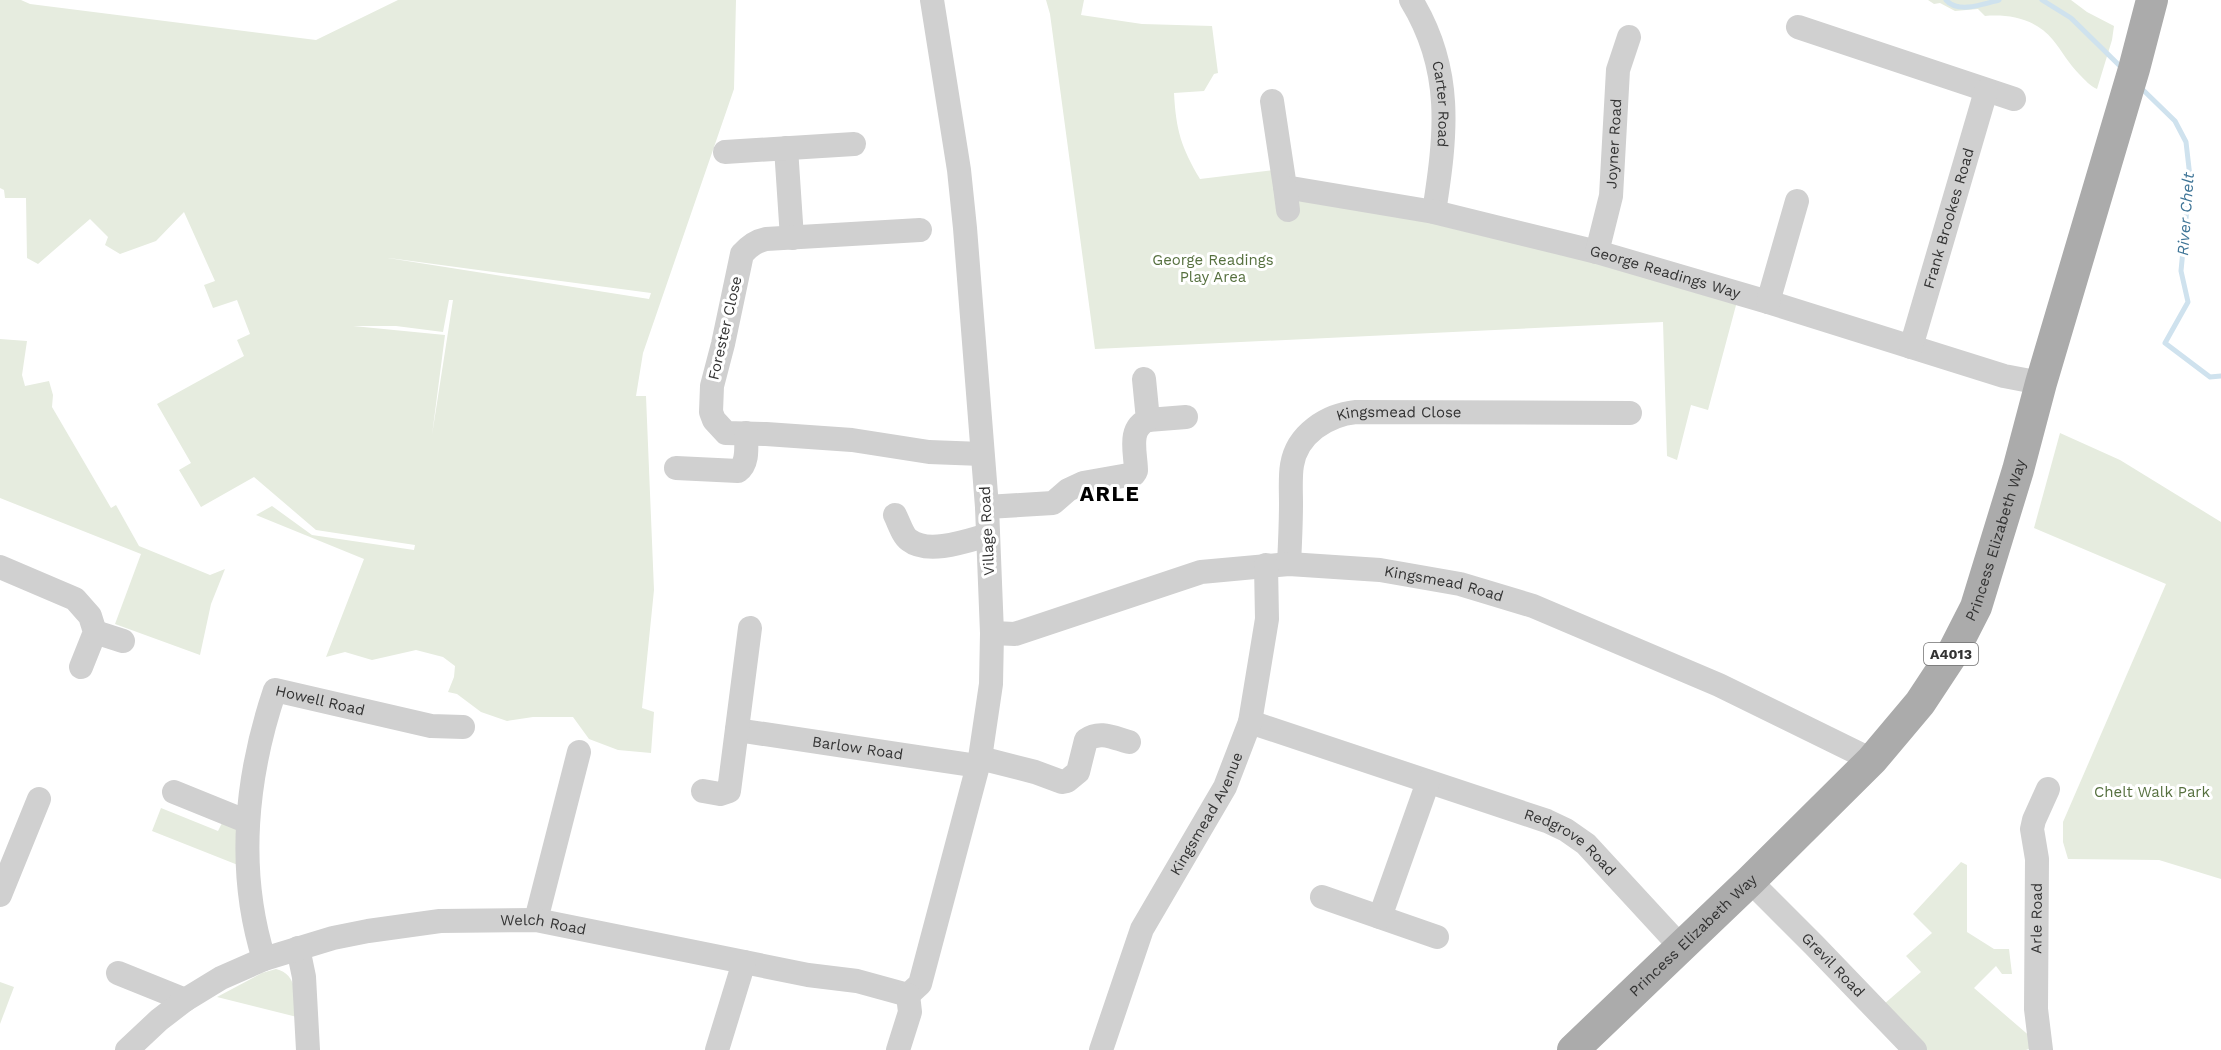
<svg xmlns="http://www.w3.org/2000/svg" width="2221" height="1050" font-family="'Work Sans',sans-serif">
	<rect width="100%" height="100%" fill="#fff"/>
	<!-- green -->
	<g fill="#e6ecdf" fill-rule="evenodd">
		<path d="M 0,0 L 21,0 L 30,4 L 316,40 L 398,0 L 736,0 L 734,89 L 643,353 L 636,396 L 646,396 L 654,590 L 642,708 L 654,712 L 651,753 L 618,750 L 589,739 L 573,717 L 533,717 L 507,721 L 481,712 L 457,694 L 448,692 L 454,677 L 455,666 L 443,657 L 416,650 L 372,660 L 345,652 L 326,657 L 364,559 L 256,515 L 272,506 L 312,535 L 414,550 L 415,545 L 316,530 L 254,477 L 201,507 L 179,470 L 191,463 L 157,404 L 244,356 L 237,340 L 250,334 L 237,300 L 213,308 L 204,285 L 215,281 L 184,212 L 156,241 L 120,254 L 105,245 L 108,237 L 90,219 L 38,264 L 27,258 L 26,198 L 5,198 L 4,190 L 0,188 ZM 388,258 L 389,258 L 651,293 L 649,299 ZM 449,300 L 453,300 L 432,435 L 445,335 L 353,326 L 396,326 L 443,332 Z"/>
		<path d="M 1046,0 L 1084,0 L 1081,15 L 1142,24 L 1212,26 L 1218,73 L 1214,74 L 1204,91 L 1174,93 C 1176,130 1181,147 1200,179 L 1282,169 L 1285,187 L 1739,294 L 1708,410 L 1691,405 L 1677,460 L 1667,456 L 1663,322 L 1095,349 L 1050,14 Z"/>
		<path d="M 1928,0 L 2071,0 L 2087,12 L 2114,26 L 2112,40 L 2097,89 C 2090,86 2085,80 2079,74 C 2069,64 2062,51 2053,40 C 2036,19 2010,14 1985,16 L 1978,9 L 1955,11 L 1940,3 L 1934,4 Z"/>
		<polygon points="0,339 27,341 22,375 25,386 49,381 53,395 52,407 111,508 116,505 139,546 210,575 225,569 211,604 200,655 115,624 141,554 0,498"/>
		<polygon points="2060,433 2120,460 2221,522 2221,879 2159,860 2068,859 2063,842 2063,822 2166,584 2034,528"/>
		<polygon points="161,808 218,831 223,821 248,831 248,869 152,831"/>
		<polygon points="1961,862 1967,865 1967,932 1994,949 2009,949 2012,974 2002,974 1996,966 1974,988 2040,1045 2026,1050 1915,1050 1876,1011 1921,972 1906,956 1932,933 1913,914"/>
		<path d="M 276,969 C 298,974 296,999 297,1017 L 217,997 L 262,973 Z"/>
		<polygon points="0,982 14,987 0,1024"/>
	</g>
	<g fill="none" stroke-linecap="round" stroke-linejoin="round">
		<!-- stream -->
		<g stroke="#cfe2ee" stroke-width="5">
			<path d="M 1946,0 C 1958,14 1984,4 1999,0"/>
			<polyline points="2042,0 2071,18 2123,69"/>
			<polyline points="2140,87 2175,121 2186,142 2190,177 2181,271 2188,302 2165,343 2210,377 2221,376"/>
		</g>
		<!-- minor -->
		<g stroke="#d0d0d0" stroke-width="24">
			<path id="s1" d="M 1411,0 C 1454,70 1446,135 1434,212"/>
			<polyline points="1798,27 2014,99"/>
			<path id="s2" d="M 1272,101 L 1285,187 L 1434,212 L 1597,252 L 1768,302 L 2004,376 L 2041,383"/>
			<polyline points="786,148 792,238"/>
			<polyline points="725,152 854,144"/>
			<polyline points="1285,187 1288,210"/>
			<path d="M 920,230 L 766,239 C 756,241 749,246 742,254 L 723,344 L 712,386 L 711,412 L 714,420 L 726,433 L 766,434 L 852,440 L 929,452 L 982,454"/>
			<path id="s3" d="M 1597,252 L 1611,196 L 1618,70 L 1629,37"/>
			<polyline points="1768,302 1797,201"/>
			<path id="s4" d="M 1911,347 L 1986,91"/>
			<polyline points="1148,420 1186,417"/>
			<path d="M 676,468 L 738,471 C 749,463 746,446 746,433"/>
			<path d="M 987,507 L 1053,503 L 1068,490 L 1083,483 L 1134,474 L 1136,471 C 1136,454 1127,428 1148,420 L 1144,379"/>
			<path d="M 895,515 C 899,523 903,536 909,540 C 928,555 967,541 988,535"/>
			<path id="s5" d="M 1289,564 C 1290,544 1291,523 1291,503 C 1291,491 1290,477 1292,465 C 1297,434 1327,415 1356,412 L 1630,413"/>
			<polyline points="0,567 75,599 90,616 95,632 81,667"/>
			<polyline points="95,632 123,641"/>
			<path id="s6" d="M 992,633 L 1015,634 L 1201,572 L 1289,564 L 1380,570 L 1460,584 L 1533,606 L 1719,685 L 1872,760"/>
			<path id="s7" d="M 1250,722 L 1547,821 L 1566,830 L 1586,844 L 1681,947"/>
			<path id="s8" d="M 737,730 L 978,766"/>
			<path d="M 980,758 L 1035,772 L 1062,782 L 1067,781 L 1078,772 L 1086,740 C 1100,730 1114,738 1129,742"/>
			<polyline points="703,791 720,794 729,791 750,628"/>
			<polyline points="174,792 248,822"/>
			<path id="s9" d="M 1750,881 L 1814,945 L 1915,1050"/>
			<polyline points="0,895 39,799"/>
			<polyline points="1322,897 1437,937"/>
			<polyline points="1380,917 1428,782"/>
			<polyline points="536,920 579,752"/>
			<polyline points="298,948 304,977 308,1050"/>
			<path id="s10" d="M 264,959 C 236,870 246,776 275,690 L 431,726 L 463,727"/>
			<polyline points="118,973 185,1000"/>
			<polyline points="908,995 920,984 980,758 991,684 992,633 987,507 965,228 959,170 932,0"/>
			<path id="s11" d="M 127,1050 L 159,1020 L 185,1000 L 221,978 L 264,959 L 333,938 L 368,931 L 440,921 L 536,920 L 808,975 L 857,981 L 908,995"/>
			<polyline points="717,1050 744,962"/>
			<polyline points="898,1050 910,1012 908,995"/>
			<path id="s12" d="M 1101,1050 L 1142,929 L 1225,787 L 1250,722 L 1267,619 L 1266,565"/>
			<path id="s13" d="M 2041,1050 L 2036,1009 L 2037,859 L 2032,829 L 2034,820 L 2048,789"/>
		</g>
		<!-- major -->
		<path stroke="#ababab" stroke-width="32" id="s14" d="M 1573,1050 L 1750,881 L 1872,760 L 1920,703 L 1951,656 L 1976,607 L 2018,470 L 2041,383 L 2134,69 L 2152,0"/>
	</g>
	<g text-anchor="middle" stroke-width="6" stroke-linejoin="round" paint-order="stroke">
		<!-- shield labels -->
		<rect fill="#fff" stroke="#707070" stroke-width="1.5" x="1924" y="643" width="54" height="22" rx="4.5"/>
		<g font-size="14" font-weight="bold" fill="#333">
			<text x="1951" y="659">A4013</text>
		</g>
		<!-- street labels -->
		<g font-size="15" fill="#333" stroke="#fff">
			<text dy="5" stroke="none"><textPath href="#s1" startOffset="110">Carter Road</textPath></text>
			<text dy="5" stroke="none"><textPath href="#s3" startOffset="110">Joyner Road</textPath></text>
			<text dy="5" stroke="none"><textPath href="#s4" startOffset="134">Frank Brookes Road</textPath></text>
			<text dy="5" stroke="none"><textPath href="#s2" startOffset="477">George Readings Way</textPath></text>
			<text transform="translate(725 328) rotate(-77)" y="5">Forester Close</text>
			<text dy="5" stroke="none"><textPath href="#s5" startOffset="231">Kingsmead Close</textPath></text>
			<text transform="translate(987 531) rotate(-93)" y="5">Village Road</text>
			<text dy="5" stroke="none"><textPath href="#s14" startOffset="672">Princess Elizabeth Way</textPath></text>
			<text dy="5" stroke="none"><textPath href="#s6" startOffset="464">Kingsmead Road</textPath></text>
			<text dy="5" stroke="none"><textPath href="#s10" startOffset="320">Howell Road</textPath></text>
			<text dy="5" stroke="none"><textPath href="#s8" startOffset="122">Barlow Road</textPath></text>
			<text dy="5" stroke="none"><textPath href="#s12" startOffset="260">Kingsmead Avenue</textPath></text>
			<text dy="5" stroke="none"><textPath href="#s7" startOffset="344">Redgrove Road</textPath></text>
			<text dy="5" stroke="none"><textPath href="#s13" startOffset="132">Arle Road</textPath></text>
			<text dy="5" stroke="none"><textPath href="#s11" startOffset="450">Welch Road</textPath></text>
			<text dy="5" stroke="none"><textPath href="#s14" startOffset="166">Princess Elizabeth Way</textPath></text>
			<text dy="5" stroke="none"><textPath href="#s9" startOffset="118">Grevil Road</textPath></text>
		</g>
		<!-- park labels -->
		<g font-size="15" fill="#56703f" stroke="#fff">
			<text x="1213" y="265">George Readings<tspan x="1213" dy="17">Play Area</tspan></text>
			<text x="2152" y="797">Chelt Walk Park</text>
		</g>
		<!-- water labels -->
		<g font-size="16" font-style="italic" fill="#3f7597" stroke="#fff">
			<text transform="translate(2185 214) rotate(-86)" y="6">River Chelt</text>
		</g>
		<!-- district labels -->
		<g font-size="21" font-weight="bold" letter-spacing="1.5" fill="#000" stroke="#fff">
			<text x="1110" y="501">ARLE</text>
		</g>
	</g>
</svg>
